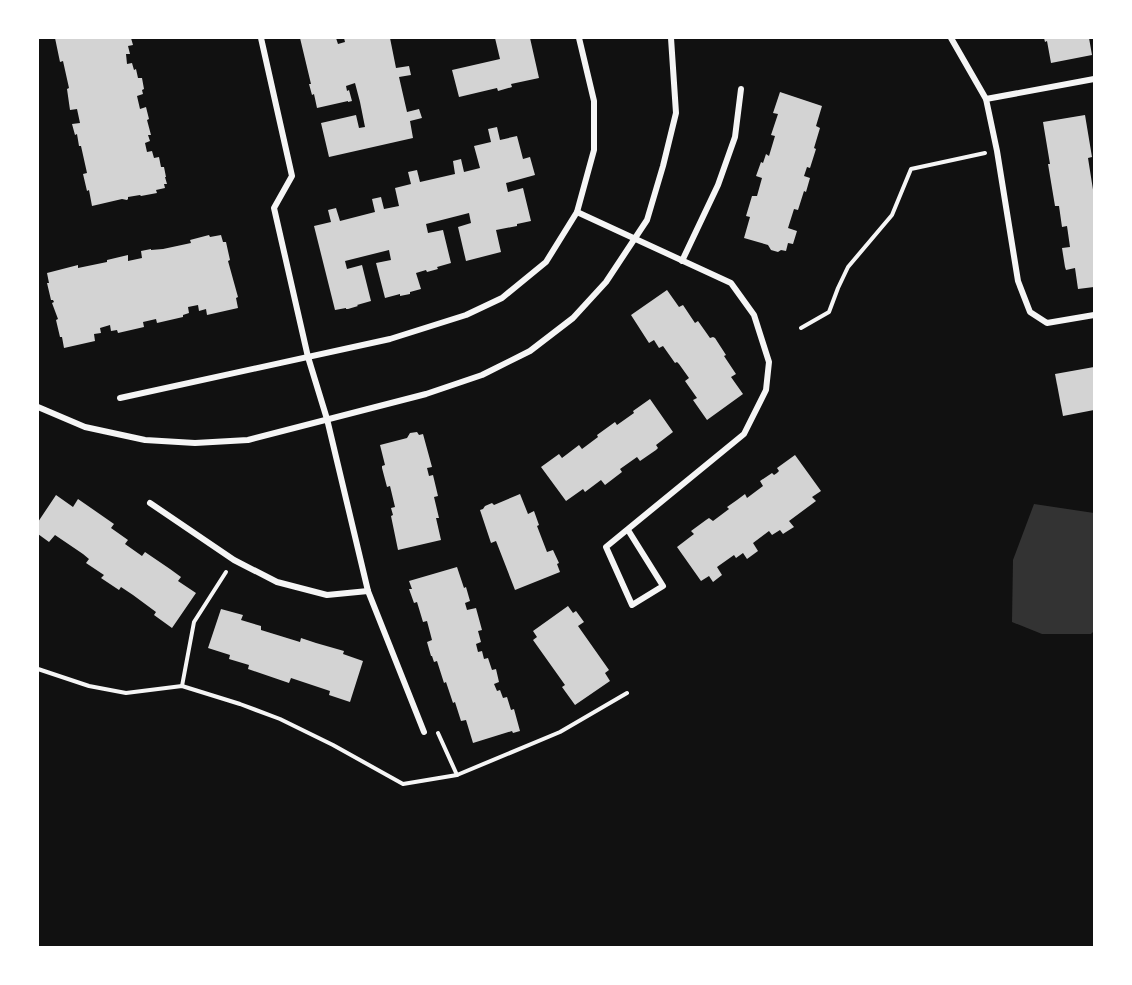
<svg xmlns="http://www.w3.org/2000/svg" width="1132" height="985" font-family="Helvetica,sans-serif">
	<rect width="100%" height="100%" fill="#111"/>
	<!-- water -->
	<polygon fill="#333" points="1034,504 1094,513 1094,631 1091,634 1042,634 1012,622 1013,560"/>
	<!-- building -->
	<g fill="#d3d3d3">
		<polygon points="55,38 131,38 133,45 128,46 130,54 126,54 127,64 132,63 134,70 136,69 138,78 142,78 144,89 142,90 143,94 137,96 140,109 146,107 149,119 147,120 151,135 148,135 150,141 145,143 147,152 152,151 154,158 159,157 161,167 164,167 166,177 165,177 167,184 164,184 165,188 156,190 157,193 141,196 140,195 128,197 128,199 127,200 122,199 92,206 89,190 87,191 83,174 87,173 81,146 79,146 77,134 75,135 72,124 80,123 77,109 70,110 67,89 69,88 63,61 60,62"/>
		<polygon points="300,38 336,38 338,44 345,42 344,38 390,38 396,68 409,66 411,75 399,77 407,112 419,109 422,118 410,121 413,138 329,157 321,123 356,115 359,128 365,127 360,102 355,83 346,86 347,91 349,90 352,101 348,102 348,101 317,108 314,94 312,95 309,84 311,84"/>
		<polygon points="495,38 530,38 539,78 511,84 512,87 498,91 497,88 459,97 452,70 500,59"/>
		<polygon points="1044,38 1089,38 1092,55 1051,63 1047,41 1045,42"/>
		<polygon points="780,92 822,106 816,126 820,128 814,148 816,149 810,168 807,167 804,176 810,178 806,192 804,191 798,210 794,209 788,228 797,231 793,244 788,243 786,251 781,250 778,252 771,250 768,245 744,238 750,217 746,216 752,196 757,196 762,178 756,176 761,162 763,163 766,154 769,156 775,136 771,135 778,114 773,113"/>
		<polygon points="1085,115 1092,157 1088,158 1094,196 1094,287 1078,289 1075,268 1066,270 1065,267 1062,248 1070,247 1067,226 1062,227 1059,206 1055,206 1048,164 1050,164 1043,122"/>
		<polygon points="497,127 500,140 517,136 523,159 530,157 535,175 506,183 508,192 523,188 531,221 517,224 517,226 496,230 501,252 466,261 458,227 471,223 469,213 426,224 428,233 443,230 451,263 437,267 438,269 427,272 426,270 416,273 421,289 410,292 410,294 400,296 400,294 385,298 376,263 391,260 389,250 345,261 347,269 362,265 371,301 357,305 358,306 348,309 346,309 346,308 335,310 314,226 331,222 328,210 336,208 340,221 375,212 372,199 381,197 384,209 399,206 395,188 411,184 408,172 417,170 420,182 455,174 453,161 461,159 464,172 480,168 474,146 491,142 488,129"/>
		<polygon points="209,235 210,237 221,235 223,242 226,242 230,260 228,261 238,297 236,298 238,308 207,315 206,309 199,311 198,305 188,307 189,313 183,315 183,317 157,323 156,319 143,322 144,327 118,333 117,330 111,331 110,325 100,328 101,333 94,334 95,341 64,348 62,337 60,337 56,320 58,319 52,303 54,302 53,300 51,300 47,283 49,283 47,273 78,265 78,268 107,262 107,260 128,255 128,261 142,258 141,251 151,249 151,250 163,249 191,243 190,240"/>
		<polygon points="667,290 679,307 683,305 695,323 698,321 710,338 713,337 715,338 726,355 724,356 736,374 731,377 743,394 707,420 693,400 697,398 685,381 689,378 679,364 677,362 675,363 663,346 659,348 654,340 649,343 631,315"/>
		<polygon points="1094,367 1094,410 1063,416 1055,374"/>
		<polygon points="650,399 673,432 656,445 658,448 656,450 640,461 637,457 620,469 622,472 605,485 601,480 585,492 583,489 566,501 541,467 559,454 562,458 579,445 582,449 598,437 597,435 615,422 617,425 634,413 633,411"/>
		<polygon points="417,432 419,435 423,434 432,467 427,468 429,476 433,475 438,496 434,497 439,518 436,518 441,540 398,550 391,516 393,515 391,508 395,507 390,486 387,487 382,468 382,466 385,465 380,445 407,438 410,433"/>
		<polygon points="795,455 821,491 812,497 816,501 789,521 794,527 786,532 783,534 780,530 772,535 769,531 753,543 758,551 747,559 743,553 736,558 734,555 717,567 722,575 713,582 709,576 701,581 677,547 694,534 691,531 706,520 709,518 713,521 729,509 727,507 737,500 745,494 747,498 763,486 760,481 772,473 774,475 777,473 779,471 777,468"/>
		<polygon points="520,494 528,514 534,511 539,525 537,526 547,552 553,550 559,563 557,564 560,572 515,590 496,541 491,543 480,510 483,509 485,506 492,503 494,505"/>
		<polygon points="56,495 73,507 78,499 91,508 114,524 111,528 128,540 125,544 142,556 145,552 170,569 181,577 178,581 196,593 172,628 154,615 156,612 133,595 121,587 119,590 101,578 104,575 86,563 89,559 83,554 55,535 49,542 38,534 38,522"/>
		<polygon points="457,567 464,588 466,587 470,601 465,603 467,610 476,608 482,630 478,631 481,642 476,644 478,652 482,651 484,659 488,658 492,670 496,669 499,682 494,684 497,691 500,690 503,698 507,697 511,710 514,709 520,731 513,733 512,731 473,743 466,720 461,721 455,702 453,703 446,682 444,683 437,661 434,662 432,656 431,656 427,642 432,640 427,621 423,622 417,602 414,603 409,589 412,589 409,581"/>
		<polygon points="568,606 573,613 576,611 584,622 578,626 609,670 605,673 610,681 575,705 562,687 565,685 533,640 537,637 533,631"/>
		<polygon points="221,609 243,615 241,620 261,626 261,630 300,642 301,638 316,643 344,651 343,654 363,661 350,702 329,695 330,691 291,678 289,683 248,669 249,665 229,659 230,655 208,648"/>
	</g>
	<g fill="none" stroke-linecap="round" stroke-linejoin="round">
		<!-- path -->
		<g stroke="#f5f5f5" stroke-width="4">
			<polyline points="801,328 829,312 838,288 848,267 892,215 911,169 985,153"/>
			<polyline points="38,669 89,686 126,693 182,686 240,704 280,719 333,745 403,784 457,775 560,732 627,693"/>
			<polyline points="182,686 194,622 226,572"/>
			<polyline points="438,733 457,775"/>
		</g>
		<!-- minor -->
		<g stroke="#f5f5f5" stroke-width="6">
			<polyline points="261,38 292,176 274,208 308,357 327,419 368,591 424,732"/>
			<polyline points="951,38 986,99 997,151 1018,281 1030,312 1047,323 1094,315"/>
			<polyline points="986,99 1094,79"/>
			<polyline points="577,212 731,283 754,315 769,362 766,390 744,434 606,547 632,605 663,586 628,530"/>
			<polyline points="682,261 718,185 735,137 741,89"/>
			<polyline points="120,398 390,339 466,315 502,298 546,262 577,212 594,150 594,101 579,38"/>
			<polyline points="38,407 85,427 145,440 195,443 248,440 426,394 482,375 530,351 573,318 606,282 647,220 663,166 676,113 671,38"/>
			<polyline points="150,503 234,560 277,582 327,595 368,591"/>
		</g>
	</g>
	<!-- border -->
	<rect width="1132" height="985" fill="none" stroke="#ffffff" stroke-width="78"/>
</svg>
